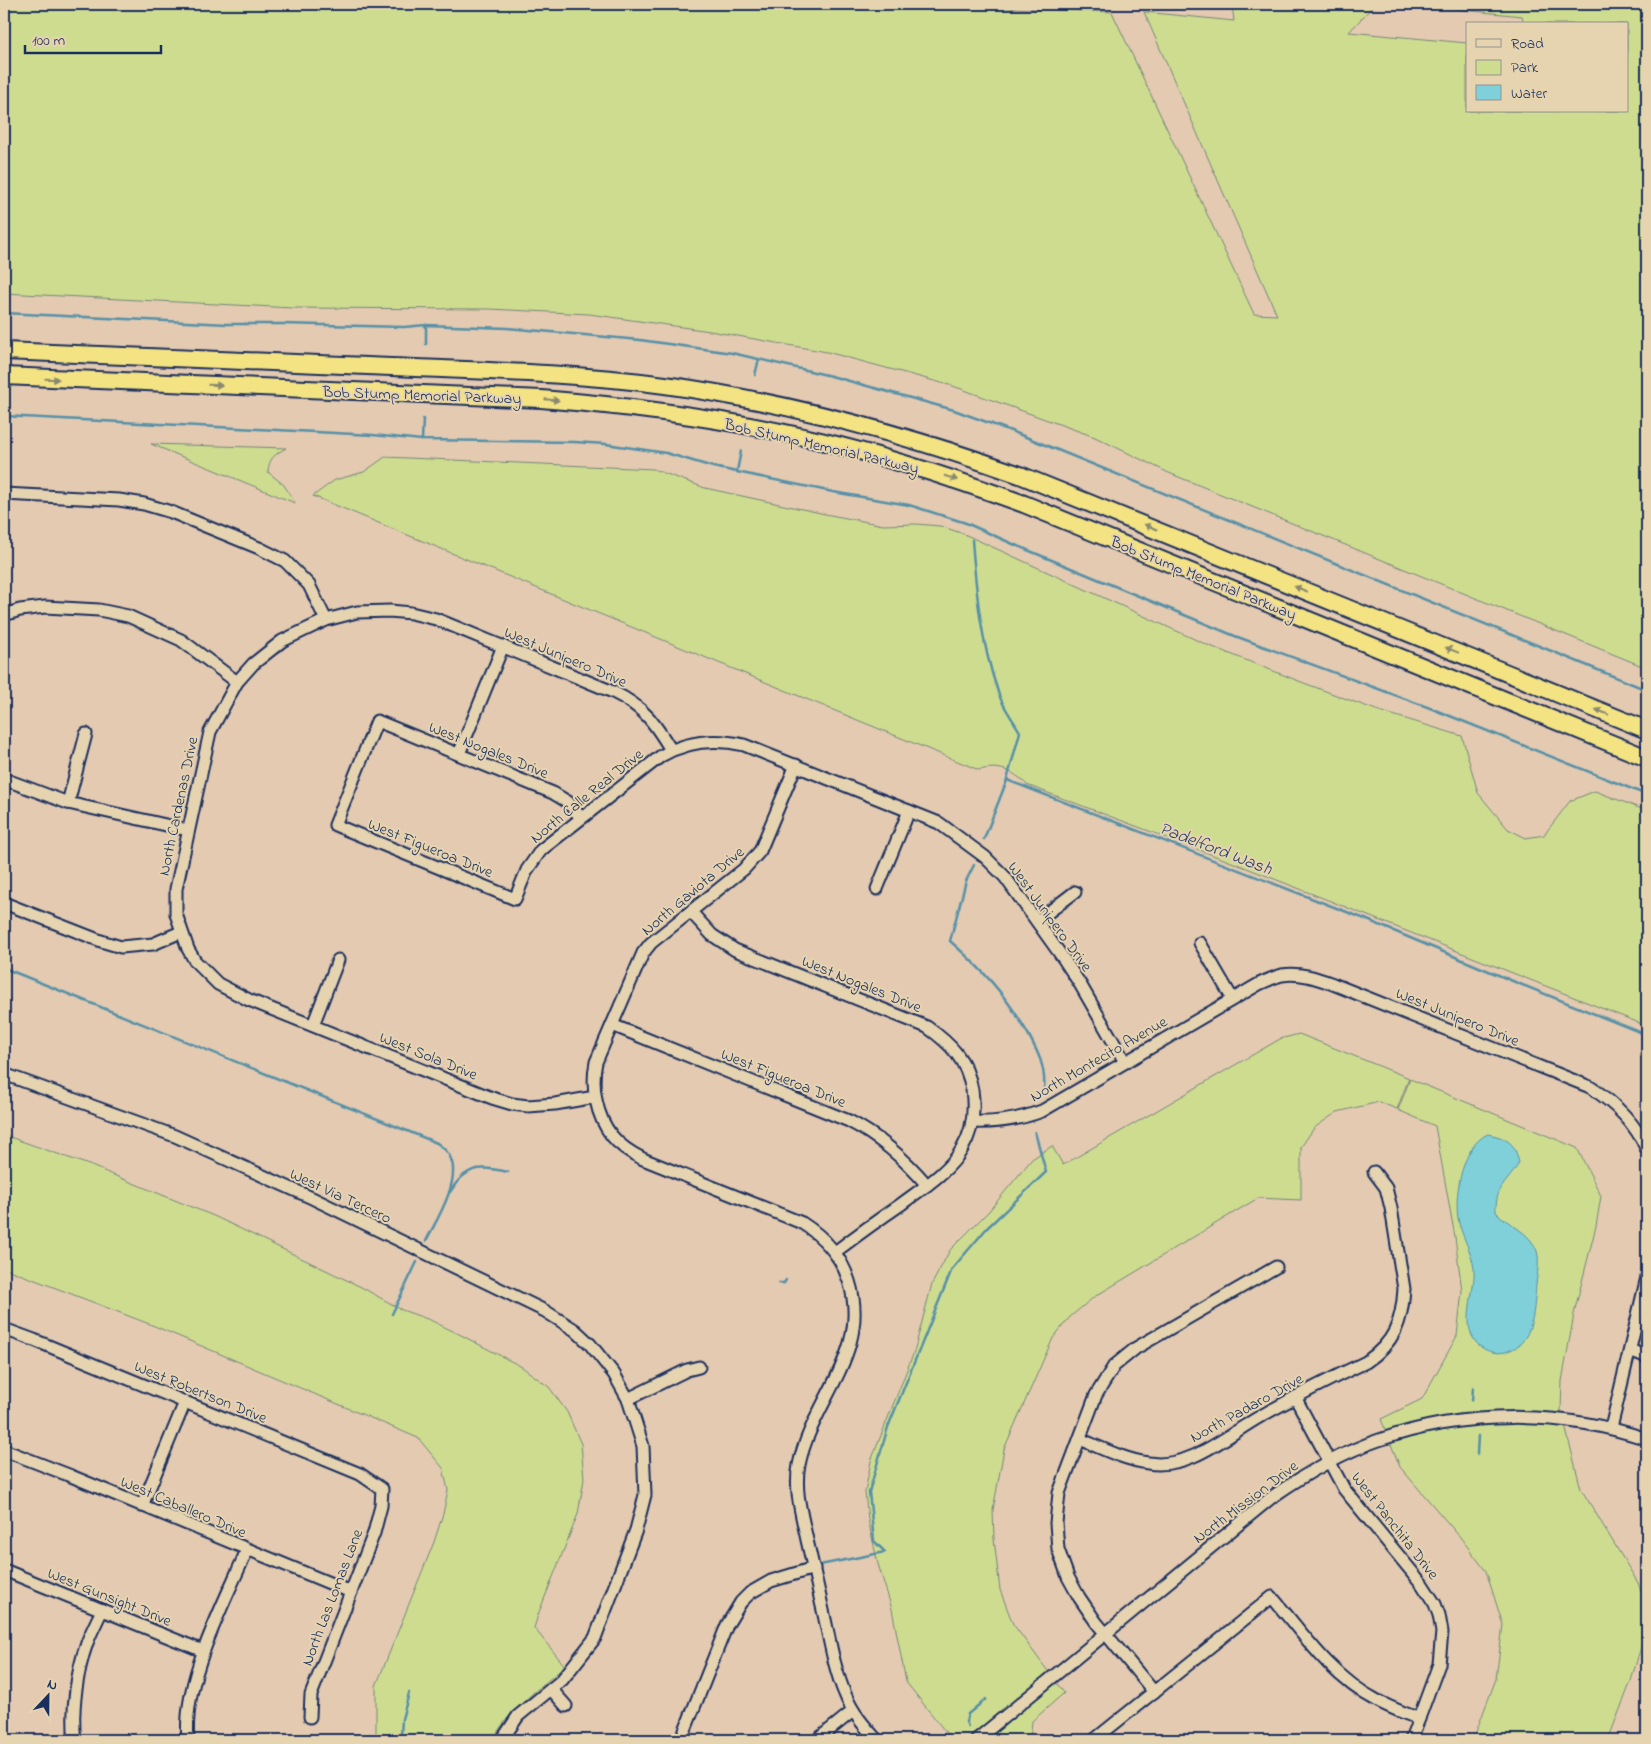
<svg xmlns="http://www.w3.org/2000/svg" width="1651" height="1744" font-family="'Indie Flower',sans-serif">
	<rect width="100%" height="100%" fill="#e3cab1"/>
	<filter id="ink" filterUnits="userSpaceOnUse"><feTurbulence type="fractalNoise" baseFrequency=".02" numOctaves="2"/><feDisplacementMap in="SourceGraphic" scale="10" xChannelSelector="R" yChannelSelector="G"/><feConvolveMatrix kernelMatrix="1 2 1 2 8 2 1 2 1" color-interpolation-filters="sRGB"/></filter>
	<g filter="url(#ink)">
		<!-- green -->
		<g fill="#cedc90" stroke="#748677">
			<polygon points="4,4 908,4 1112,12 1254,314 1277,315 1144,12 1234,21 1232,4 1375,4 1349,32 1467,43 1467,111 1627,111 1627,24 1524,24 1522,16 1405,4 1647,4 1647,668 1169,473 1095,437 953,386 827,352 710,331 589,314 490,309 293,308 4,293"/>
			<path d="M 151,444 L 286,448 C 274,455 269,458 268,472 L 284,485 L 295,503 Z"/>
			<path d="M 385,457 L 653,469 L 705,488 L 825,514 L 883,525 L 916,524 L 940,526 L 964,534 L 1205,644 L 1296,680 L 1376,710 L 1462,736 L 1478,793 L 1508,829 L 1526,838 L 1544,835 L 1570,801 L 1595,791 L 1647,811 L 1647,1026 L 1234,863 L 1027,785 C 1013,770 999,765 979,770 L 313,496 L 335,480 L 364,472 Z"/>
			<polygon points="1299,1034 1409,1078 1397,1109 1379,1102 1337,1112 1314,1128 1301,1147 1301,1200 1258,1198 1094,1297 1070,1317 1053,1338 1004,1449 993,1510 994,1539 1000,1590 1013,1624 1064,1693 1032,1721 1030,1740 952,1740 906,1682 892,1609 878,1564 868,1519 865,1492 871,1461 914,1352 932,1284 950,1250 989,1211 1032,1159 1052,1146 1063,1165 1280,1039"/>
			<polygon points="1410,1079 1577,1148 1601,1196 1596,1226 1575,1309 1562,1381 1561,1410 1581,1489 1638,1583 1647,1607 1647,1626 1631,1681 1608,1740 1473,1740 1496,1679 1503,1625 1486,1571 1460,1537 1400,1467 1381,1419 1422,1399 1457,1336 1462,1291 1455,1237 1435,1126 1398,1110"/>
			<path d="M 4,1135 L 89,1165 L 216,1217 L 361,1287 L 402,1310 L 430,1320 L 459,1334 L 522,1367 L 549,1387 L 567,1412 L 581,1444 L 584,1479 L 578,1514 L 539,1612 L 534,1628 L 565,1666 C 541,1687 507,1711 493,1740 L 376,1740 L 376,1686 L 434,1542 L 443,1514 L 448,1490 L 443,1468 L 418,1438 L 152,1325 L 4,1268 Z"/>
		</g>
		<!-- water -->
		<path fill="#7fd0d9" stroke="#5790a8" d="M 1488,1134 C 1508,1138 1515,1143 1519,1163 C 1508,1183 1495,1186 1496,1212 C 1510,1226 1530,1232 1537,1251 C 1540,1262 1537,1274 1536,1285 C 1534,1308 1534,1343 1508,1351 C 1501,1354 1493,1353 1486,1350 C 1455,1334 1476,1295 1474,1269 C 1472,1251 1461,1236 1458,1218 C 1454,1193 1463,1144 1488,1134 Z"/>
		<g fill="none" stroke-linecap="round" stroke-linejoin="round">
			<!-- stream -->
			<g stroke="#5790a8" stroke-width="2.5">
				<polyline points="4,313 227,324 282,324 404,327 426,325 507,328 640,340 732,353 831,376 954,410 1011,431 1647,690"/>
				<polyline points="426,344 426,325"/>
				<polyline points="755,375 759,359"/>
				<polyline points="4,416 373,435 422,440 574,442 606,444 666,453 713,467 833,492 909,505 966,523 1013,544 1235,636 1430,708 1647,795"/>
				<polyline points="422,440 423,419"/>
				<polyline points="737,471 741,451"/>
				<path d="M 972,540 C 976,591 981,643 998,692 C 1002,706 1013,719 1020,732 L 1007,780 L 984,839"/>
				<polyline points="1007,780 1365,919 1515,982 1647,1035"/>
				<path d="M 974,865 L 966,881 L 950,941 C 983,970 1005,994 1027,1032 C 1038,1052 1046,1067 1044,1090"/>
				<path d="M 4,968 L 437,1143 C 442,1147 448,1151 450,1157 C 462,1180 436,1221 426,1241"/>
				<path d="M 450,1192 C 466,1166 479,1165 508,1172"/>
				<polyline points="779,1283 784,1283 786,1280"/>
				<polyline points="392,1314 417,1262"/>
				<polyline points="1472,1400 1473,1388"/>
				<polyline points="1477,1454 1478,1436"/>
				<polyline points="885,1552 874,1541 869,1492 888,1427 952,1269 987,1228 1046,1172 1035,1132"/>
				<polyline points="820,1565 885,1552"/>
				<polyline points="968,1726 966,1722 968,1714 986,1699"/>
				<polyline points="401,1736 402,1719 409,1693"/>
			</g>
			<!-- minor casing -->
			<g stroke="#1b2f5e" stroke-width="15">
				<g id="minor">
					<polyline points="4,494 119,500 144,504 171,512 259,548 285,561 309,585 326,620"/>
					<polyline points="4,615 20,610 45,607 99,610 128,616 181,640 237,682"/>
					<polyline points="459,754 503,646"/>
					<path d="M 796,765 L 760,851 L 744,869 L 651,943 L 643,953 L 596,1062 C 591,1086 596,1116 612,1136 C 620,1146 631,1153 643,1159 L 802,1223 C 824,1237 841,1256 849,1281 C 872,1352 812,1400 799,1465 C 794,1490 802,1516 807,1540 C 812,1562 817,1584 822,1606 C 829,1635 833,1666 845,1694 C 852,1712 864,1726 877,1740"/>
					<polyline points="4,779 68,803 188,830"/>
					<polyline points="68,803 86,734"/>
					<path d="M 581,818 L 568,802 L 553,793 L 377,721 L 335,825 L 515,899 L 527,870 L 541,850 L 661,756 C 687,741 714,738 744,745 L 939,823 L 985,857 L 1005,877 L 1063,958 L 1080,984 L 1125,1062"/>
					<polyline points="877,889 909,811"/>
					<polyline points="4,903 101,941 121,947 153,944 181,932"/>
					<path d="M 691,912 L 712,935 L 735,950 L 927,1027 C 951,1044 967,1060 972,1090 C 975,1111 973,1131 962,1149 C 950,1171 920,1190 900,1205 C 878,1220 856,1236 835,1252"/>
					<polyline points="1037,921 1075,892"/>
					<polyline points="1200,943 1232,998"/>
					<polyline points="313,1025 338,960"/>
					<path d="M 612,1025 L 849,1121 C 880,1137 904,1158 927,1185"/>
					<polyline points="4,1074 175,1136 312,1198 545,1311 575,1330 590,1344 614,1374 628,1399 643,1446 645,1495 636,1530 595,1638 562,1680 518,1716 502,1740"/>
					<path d="M 595,1097 L 555,1104 L 528,1106 L 512,1104 L 492,1098 L 249,1000 L 218,984 L 195,961 L 188,949 L 176,914 L 176,889 L 210,732 L 237,682 L 253,664 L 282,641 L 326,620 L 357,612 L 390,611 L 411,613 L 436,619 L 613,692 C 644,707 654,722 671,750"/>
					<path d="M 972,1122 C 997,1123 1018,1120 1042,1111 L 1259,984 C 1266,981 1274,977 1282,975 C 1299,972 1317,978 1333,984 L 1590,1087 C 1615,1103 1635,1122 1647,1150"/>
					<polyline points="4,1329 34,1340 360,1474 382,1489 381,1506 374,1533 311,1695 310,1717"/>
					<polyline points="1630,1350 1647,1357"/>
					<polyline points="1295,1397 1344,1489 1422,1584 1435,1604 1439,1615 1442,1632 1439,1664 1411,1740"/>
					<polyline points="628,1399 687,1370 699,1367"/>
					<polyline points="1611,1428 1647,1277"/>
					<path d="M 1080,1439 C 1101,1448 1125,1460 1148,1463 C 1190,1470 1227,1435 1261,1416 C 1295,1397 1330,1379 1366,1362 C 1394,1343 1402,1323 1404,1289 L 1391,1208 L 1386,1188 L 1374,1172"/>
					<polyline points="4,1450 71,1476 351,1592"/>
					<polyline points="142,1506 185,1402"/>
					<polyline points="4,1570 203,1651"/>
					<polyline points="551,1689 566,1706"/>
					<polyline points="1154,1692 1096,1622 1079,1597 1068,1577 1058,1549 1056,1523 1059,1493 1096,1395 1114,1366 1136,1348 1276,1267"/>
					<path d="M 75,1740 C 71,1711 77,1671 87,1643 C 91,1632 97,1621 102,1610"/>
					<path d="M 188,1740 C 182,1680 224,1604 247,1550"/>
					<polyline points="681,1740 727,1625 741,1602 750,1593 771,1581 814,1568"/>
					<polyline points="817,1740 853,1711"/>
					<path d="M 976,1740 L 1272,1497 C 1305,1474 1340,1453 1379,1440 C 1465,1410 1561,1410 1647,1439"/>
					<path d="M 1094,1740 L 1272,1597 C 1303,1634 1332,1677 1376,1700 C 1390,1708 1405,1713 1419,1719"/>
				</g>
			</g>
			<!-- highway casing -->
			<g stroke="#1b2f5e" stroke-width="20">
				<g id="highway">
					<path d="M 4,351 C 133,356 262,361 391,367 C 483,371 574,373 665,385 C 787,402 905,434 1020,475 L 1647,730"/>
					<path d="M 4,376 L 541,399 C 628,406 714,417 799,436 C 876,453 950,477 1024,504 L 1647,758"/>
				</g>
			</g>
			<!-- minor -->
			<use href="#minor" stroke="#e6d4b1" stroke-width="11"/>
			<!-- highway -->
			<use href="#highway" stroke="#f4e382" stroke-width="16"/>
		</g>
		<!-- one-way arrows -->
		<defs><path id="oneway-solid" d="M-6-.8H1V-3.2L6.5 0L1 3.2V.8H-6Z" transform="scale(1.25)"/></defs>
		<g fill="#888970">
			<use href="#oneway-solid" transform="translate(52 379) rotate(2)"/>
			<use href="#oneway-solid" transform="translate(215 385) rotate(2)"/>
			<use href="#oneway-solid" transform="translate(552 400) rotate(5)"/>
			<use href="#oneway-solid" transform="translate(951 478) rotate(19)"/>
			<use href="#oneway-solid" transform="translate(1151 527) rotate(-158)"/>
			<use href="#oneway-solid" transform="translate(1301 589) rotate(-158)"/>
			<use href="#oneway-solid" transform="translate(1452 650) rotate(-158)"/>
			<use href="#oneway-solid" transform="translate(1602 712) rotate(-158)"/>
		</g>
	</g>
	<g text-anchor="middle" stroke-width="4" stroke-linejoin="round" paint-order="stroke">
		<!-- street labels -->
		<g font-size="16" fill="#1b2f5e" stroke="#e6d4b1">
			<text transform="translate(422 394) rotate(2)" y="6">Bob Stump Memorial Parkway</text>
			<text transform="translate(822 445) rotate(13)" y="6">Bob Stump Memorial Parkway</text>
			<text transform="translate(1204 577) rotate(22)" y="6">Bob Stump Memorial Parkway</text>
			<text transform="translate(566 656) rotate(23)" y="6">West Junipero Drive</text>
			<text transform="translate(489 749) rotate(22)" y="6">West Nogales Drive</text>
			<text transform="translate(586 795) rotate(-39)" y="6">North Calle Real Drive</text>
			<text transform="translate(177 806) rotate(-78)" y="6">North Cardenas Drive</text>
			<text transform="translate(431 847) rotate(22)" y="6">West Figueroa Drive</text>
			<text transform="translate(692 890) rotate(-40)" y="6">North Gaviota Drive</text>
			<text transform="translate(1051 916) rotate(54)" y="6">West Junipero Drive</text>
			<text transform="translate(862 983) rotate(22)" y="6">West Nogales Drive</text>
			<text transform="translate(1458 1016) rotate(22)" y="6">West Junipero Drive</text>
			<text transform="translate(429 1055) rotate(22)" y="6">West Sola Drive</text>
			<text transform="translate(1098 1058) rotate(-30)" y="6">North Montecito Avenue</text>
			<text transform="translate(784 1077) rotate(22)" y="6">West Figueroa Drive</text>
			<text transform="translate(341 1195) rotate(25)" y="6">West Via Tercero</text>
			<text transform="translate(201 1391) rotate(22)" y="6">West Robertson Drive</text>
			<text transform="translate(1246 1407) rotate(-29)" y="6">North Padaro Drive</text>
			<text transform="translate(1245 1501) rotate(-37)" y="6">North Mission Drive</text>
			<text transform="translate(184 1506) rotate(23)" y="6">West Caballero Drive</text>
			<text transform="translate(1396 1525) rotate(52)" y="6">West Panchita Drive</text>
			<text transform="translate(110 1596) rotate(22)" y="6">West Gunsight Drive</text>
			<text transform="translate(331 1597) rotate(-69)" y="6">North Las Lomas Lane</text>
		</g>
		<!-- water labels -->
		<g font-size="18" font-style="italic" fill="#253f6a" stroke="#e6d4b1">
			<text transform="translate(1216 848) rotate(21)" y="6">Padelford Wash</text>
		</g>
	</g>
	<!-- margin -->
	<rect width="1651" height="1744" fill="none" stroke="#e6d4b1" stroke-width="20"/>
	<rect x="10" y="10" width="1631" height="1724" fill="none" stroke="#1b2f5e" stroke-width="2" filter="url(#ink)"/>
	<!-- legend -->
	<rect x="1466" y="22" width="162" height="90" fill="#e6d4b1" stroke="#959290"/>
	<rect x="1476" y="39" width="25" height="8" fill="#e6d4b1" stroke="#959290"/>
	<text x="1511" y="48" font-size="15" fill="#1b2f5e">Road</text>
	<rect x="1476" y="60" width="25" height="15" fill="#cedc90" stroke="#959290"/>
	<text x="1511" y="72" font-size="15" fill="#1b2f5e">Park</text>
	<rect x="1476" y="85" width="25" height="15" fill="#7fd0d9" stroke="#959290"/>
	<text x="1511" y="98" font-size="15" fill="#1b2f5e">Water</text>
	<!-- north arrow -->
	<g transform="translate(48 1696) rotate(22)" stroke="#e6d4b1" stroke-width="4" paint-order="stroke">
	<path d="M0-4L9 19L0 12L-9 19Z" fill="#1b2f5e"/>
	<text y="-8" font-size="14" font-weight="bold" text-anchor="middle" fill="#1b2f5e">N</text>
	</g>
	<!-- scale -->
	<path d="M25 45v8h136v-8" fill="none" stroke="#1b2f5e" stroke-width="2.5"/>
	<text x="32" y="45" font-size="15" fill="#1b2f5e" stroke="#e6d4b1" stroke-width="4" paint-order="stroke">100 m</text>
</svg>
